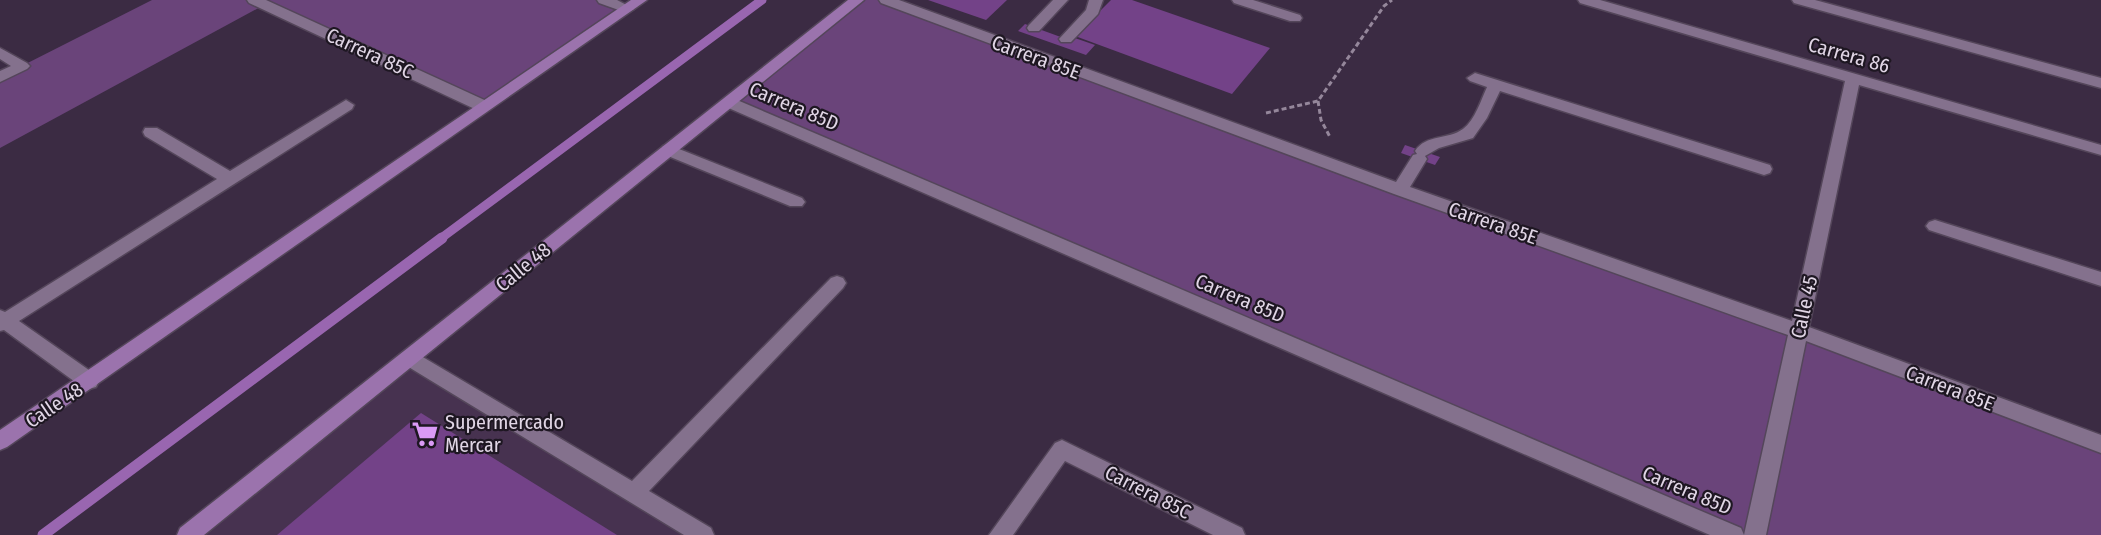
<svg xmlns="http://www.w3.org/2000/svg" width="2101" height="535" font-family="'Fira Sans Condensed',sans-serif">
	<rect width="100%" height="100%" fill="#3b2b43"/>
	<!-- built -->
	<polygon fill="#473250" points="409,358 703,535 188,535"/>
	<!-- green -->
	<g fill="#6a447a">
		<polygon points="152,0 604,0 627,9 485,107 264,5 0,148 0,77"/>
		<polygon points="857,0 886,0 2101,444 2101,535 1733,535 730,102"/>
	</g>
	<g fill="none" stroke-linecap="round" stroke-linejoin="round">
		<!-- stream-far1 -->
		<polyline stroke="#9966b0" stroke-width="9" points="440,239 762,0"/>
		<!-- stream -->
		<polyline stroke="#9966b0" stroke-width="11" points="43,535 442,238"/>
	</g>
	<!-- building -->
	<g fill="#734288">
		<polygon points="928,0 1007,0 986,20"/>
		<polygon points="1111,0 1132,0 1270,48 1232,94 1075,36"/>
		<polygon points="1025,24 1069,40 1072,37 1095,45 1086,55 1018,31"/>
		<polygon points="1405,145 1440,157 1435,165 1401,153"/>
		<polygon points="421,413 617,535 277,535"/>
	</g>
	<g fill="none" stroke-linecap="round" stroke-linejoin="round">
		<!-- minor casing -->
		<g stroke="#54465a" stroke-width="3">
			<g id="minor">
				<polygon points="247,0 266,0 491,103 493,107 485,112 479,111 249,3"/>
				<polygon points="597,0 617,0 634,9 627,13 599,3"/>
				<path d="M 879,0 L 899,0 L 1396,182 L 1413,155 L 1417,154 L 1415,151 C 1426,134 1448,140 1463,129 C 1475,120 1481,100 1487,87 L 1470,81 L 1467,78 L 1475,73 L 1770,165 L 1772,169 L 1770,173 L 1764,175 L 1500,91 L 1487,118 L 1473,138 L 1439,148 L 1425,156 L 1427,159 L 1410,187 L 1792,321 L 1845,81 L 1580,3 L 1578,0 L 1600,0 L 2101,145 L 2101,155 L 1859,85 L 1809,327 L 2101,435 L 2101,453 L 1806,341 L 1766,535 L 1744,535 L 1788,335 L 1394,194 L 881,3 Z"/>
				<polygon points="1053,0 1068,0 1039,31 1029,31 1027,28 1029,25"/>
				<polygon points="1089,0 1103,0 1098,14 1071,42 1061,42 1059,39 1086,10"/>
				<polygon points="1232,0 1253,0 1300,15 1302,18 1300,21 1290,21 1234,3"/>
				<polygon points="1792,0 1815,0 2101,78 2101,88 1794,3"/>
				<polygon points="0,48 27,63 30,66 27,69 0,82 0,71 11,66 0,59"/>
				<polygon points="730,97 1741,528 1744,535 1710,535 724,106 722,102"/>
				<polygon points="346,100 354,105 352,109 19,321 96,375 99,381 96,387 89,389 82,387 4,330 0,331 0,310 5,312 217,179 145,136 143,132 145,128 157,128 230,171"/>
				<polygon points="669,145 802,198 805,202 802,206 790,206 663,154 661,150 663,146"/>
				<polygon points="1935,220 2101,272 2101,286 1929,230 1926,226 1929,222"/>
				<polygon points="837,276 843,278 846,283 843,288 649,491 711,528 714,535 684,535 402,363 399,358 402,353 409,350 416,353 632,481 831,278"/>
				<polygon points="1062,440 1242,528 1245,535 1213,535 1065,461 1013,535 989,535 1055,443"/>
			</g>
		</g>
		<!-- major casing -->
		<g stroke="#54465a" stroke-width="3">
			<g id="major">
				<polygon points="631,0 647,0 7,447 0,450 0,430"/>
				<polygon points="848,0 864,0 204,535 177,535 180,528"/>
			</g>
		</g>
		<!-- path -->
		<g stroke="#95879b" stroke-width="3" stroke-dasharray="5 3" stroke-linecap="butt">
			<polyline points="1318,101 1321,120 1330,137"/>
			<polyline points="1266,113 1318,101 1384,6 1392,0"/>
		</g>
		<!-- minor -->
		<use href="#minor" fill="#84718d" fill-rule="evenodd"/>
		<!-- major -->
		<use href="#major" fill="#9b73ad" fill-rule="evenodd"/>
	</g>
	<!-- icons -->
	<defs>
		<g id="supermarket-bare" transform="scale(2.07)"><path d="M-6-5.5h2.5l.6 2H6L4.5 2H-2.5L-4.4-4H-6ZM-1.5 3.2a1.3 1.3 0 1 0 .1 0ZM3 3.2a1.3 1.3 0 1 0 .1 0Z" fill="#da9af6" stroke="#1e1722" stroke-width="2.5" paint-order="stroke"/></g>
	</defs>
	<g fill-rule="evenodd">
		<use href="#supermarket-bare" x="425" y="434"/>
	</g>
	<g text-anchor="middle" stroke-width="4.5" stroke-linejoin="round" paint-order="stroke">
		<!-- street labels -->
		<g font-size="20" fill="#e1d6e6" stroke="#1e1722">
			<text transform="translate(370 53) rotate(25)" y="7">Carrera 85C</text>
			<text transform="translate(1849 55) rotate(16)" y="7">Carrera 86</text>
			<text transform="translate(1036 57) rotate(20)" y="7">Carrera 85E</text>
			<text transform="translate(794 106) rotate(23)" y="7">Carrera 85D</text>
			<text transform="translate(1493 223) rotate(19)" y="7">Carrera 85E</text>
			<text transform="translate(523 267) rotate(-39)" y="7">Calle 48</text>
			<text transform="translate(1240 298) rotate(23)" y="7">Carrera 85D</text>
			<text transform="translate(1804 307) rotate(-78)" y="7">Calle 45</text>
			<text transform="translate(1950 388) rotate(21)" y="7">Carrera 85E</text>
			<text transform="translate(54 405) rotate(-34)" y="7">Calle 48</text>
			<text transform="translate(1687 490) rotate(23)" y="7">Carrera 85D</text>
			<text transform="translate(1148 492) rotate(27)" y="7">Carrera 85C</text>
		</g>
		<!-- poi labels -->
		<g font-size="20" fill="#e1d6e6" stroke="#1e1722" text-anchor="start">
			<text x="445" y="429">Supermercado<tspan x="445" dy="23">Mercar</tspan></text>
		</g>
	</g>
</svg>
